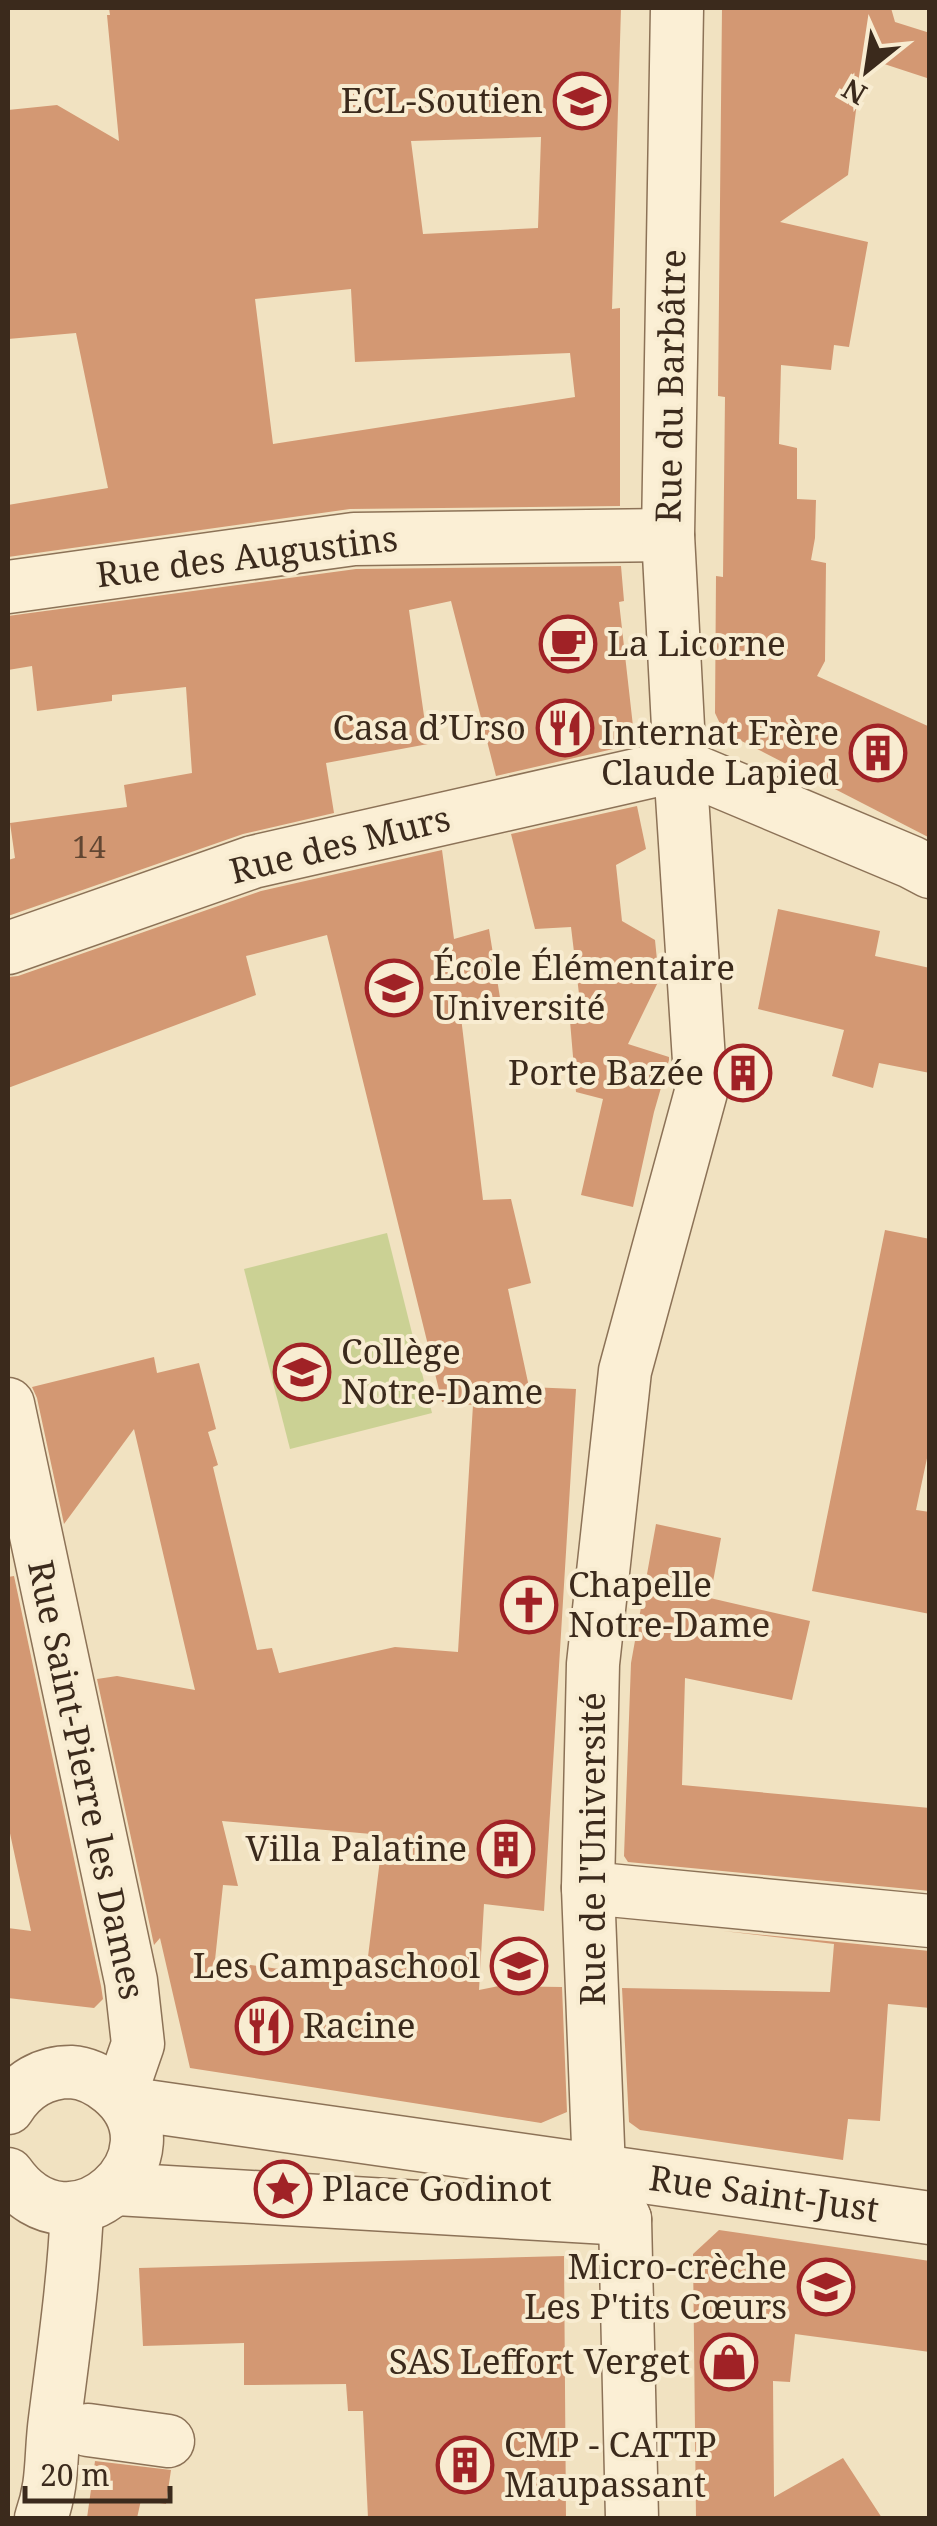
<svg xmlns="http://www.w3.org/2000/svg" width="937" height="2526" font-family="'Noto Serif',serif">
	<rect width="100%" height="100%" fill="#f1e2c1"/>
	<!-- green -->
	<polygon fill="#cbd194" points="387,1233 432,1413 290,1449 244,1269"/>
	<!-- building -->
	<g fill="#d39873" fill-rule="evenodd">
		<path d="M 109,8 L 621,8 L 612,309 L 620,308 L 620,506 L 350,509 L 8,557 L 8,505 L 108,488 L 76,333 L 8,339 L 8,110 L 57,105 L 119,141 L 107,15 L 110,15 ZM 541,137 L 538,228 L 423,234 L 411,141 ZM 351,289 L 355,362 L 570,353 L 575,397 L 273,444 L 255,299 Z"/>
		<polygon points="722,8 891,8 895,22 930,33 930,79 872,60 857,102 848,175 780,222 868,242 849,347 834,345 831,370 781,365 779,444 797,448 797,499 816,500 815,538 811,560 826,563 825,661 817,676 930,727 930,838 724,732 715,713 716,576 723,577 725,397 718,396"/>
		<polygon points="621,566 624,601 619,602 635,744 496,776 451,601 409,610 428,744 326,763 334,813 243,834 8,916 8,860 15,858 10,823 127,807 124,785 192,773 186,687 112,695 112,701 37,711 32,666 8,670 8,616 356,569"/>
		<polygon points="637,806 646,849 616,865 622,921 655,940 659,980 628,1044 669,1057 669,1060 654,1112 633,1207 581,1195 603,1099 576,1092 570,1021 582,1019 571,927 535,929 511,834"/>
		<path d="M 442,850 L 454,939 L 489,929 L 501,1004 L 460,1009 L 483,1200 L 511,1199 L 531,1283 L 508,1289 L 529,1387 L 576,1389 L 544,1911 L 484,1904 L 479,1990 L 499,1986 L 562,1987 L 567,2112 L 541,2123 L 190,2068 L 160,1938 L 154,1945 L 97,1679 L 117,1676 L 195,1690 L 134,1429 L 64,1524 L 37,1398 L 32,1387 L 154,1357 L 157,1373 L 199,1363 L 216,1429 L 208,1432 L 218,1465 L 213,1467 L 257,1650 L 272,1648 L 279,1673 L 395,1647 L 458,1652 L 473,1405 L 442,1402 L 327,935 L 246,956 L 256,995 L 8,1088 L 8,977 L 18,976 L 261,891 ZM 222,1821 L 383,1835 L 365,1981 L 215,1960 L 223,1885 L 238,1886 Z"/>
		<polygon points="778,909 880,931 875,956 930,968 930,1073 879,1063 873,1088 832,1076 844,1030 758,1009"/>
		<polygon points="885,1230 930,1239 930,1444 916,1510 930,1512 930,1614 812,1591"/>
		<polygon points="656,1524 721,1538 710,1598 810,1621 792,1700 685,1678 682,1785 930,1808 930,1891 628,1862 624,1856 631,1663"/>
		<polygon points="14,1576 101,1986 103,1999 94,2008 8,1998 8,1928 31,1931 8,1824 8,1577"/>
		<polygon points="723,1931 930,1951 930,2008 888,2004 880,2121 848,2119 843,2160 640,2130 629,2122 622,1988 830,1992 834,1944"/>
		<polygon points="719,2230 930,2261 930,2352 795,2334 790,2382 773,2381 774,2497 843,2458 882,2518 696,2518 693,2254"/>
		<polygon points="564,2256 566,2518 368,2518 363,2411 348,2411 346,2384 244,2385 244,2343 143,2346 139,2268"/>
		<polygon points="95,2461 171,2470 166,2504 141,2500 137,2518 87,2518"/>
	</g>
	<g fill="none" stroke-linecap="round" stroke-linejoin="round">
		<!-- street casing -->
		<g stroke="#8c7257" stroke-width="55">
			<g id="street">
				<polyline points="8,587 354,539 668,535"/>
				<polyline points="680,765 911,862 930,872"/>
				<polyline points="8,948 253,862 680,765"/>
				<polyline points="8,1404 131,1981 138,2044 120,2096"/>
				<polyline points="588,1888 930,1921"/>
				<polyline points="125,2103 930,2218"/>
				<path d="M 8,2108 C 22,2085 43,2072 71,2072 C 86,2073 100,2080 112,2090 C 188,2153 72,2265 8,2174"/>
				<polyline points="117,2189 625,2219"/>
				<polyline points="88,2430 168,2441"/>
				<path d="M 41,2518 C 54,2482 50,2456 55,2419 C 64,2348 74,2279 77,2209"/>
				<polyline points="632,2518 625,2219 599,2171 588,1888 593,1664 625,1371 701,1092 680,765 668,535 677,8"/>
			</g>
		</g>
		<!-- street -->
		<use href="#street" stroke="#fbefd5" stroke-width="52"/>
	</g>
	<!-- icons -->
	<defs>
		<g id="school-ring" transform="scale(2.875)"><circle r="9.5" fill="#f8ecd1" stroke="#a02226" stroke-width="1.5"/><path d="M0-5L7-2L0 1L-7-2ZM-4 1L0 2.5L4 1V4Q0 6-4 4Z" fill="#a02226"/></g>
		<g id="cafe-ring" transform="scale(2.875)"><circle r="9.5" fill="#f8ecd1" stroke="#a02226" stroke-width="1.5"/><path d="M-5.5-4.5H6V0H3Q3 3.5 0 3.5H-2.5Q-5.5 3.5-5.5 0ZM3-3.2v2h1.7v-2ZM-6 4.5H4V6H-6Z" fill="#a02226"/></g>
		<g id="restaurant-ring" transform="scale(2.875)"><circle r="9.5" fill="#f8ecd1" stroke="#a02226" stroke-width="1.5"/><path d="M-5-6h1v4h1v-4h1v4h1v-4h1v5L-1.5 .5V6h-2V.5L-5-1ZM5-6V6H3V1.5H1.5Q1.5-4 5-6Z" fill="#a02226"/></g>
		<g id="building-ring" transform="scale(2.875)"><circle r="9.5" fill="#f8ecd1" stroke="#a02226" stroke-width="1.5"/><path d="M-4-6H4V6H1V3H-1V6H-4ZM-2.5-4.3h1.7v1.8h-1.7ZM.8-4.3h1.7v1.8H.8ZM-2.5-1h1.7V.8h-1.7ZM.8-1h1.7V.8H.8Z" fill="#a02226"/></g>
		<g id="church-ring" transform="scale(2.875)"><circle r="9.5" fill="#f8ecd1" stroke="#a02226" stroke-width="1.5"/><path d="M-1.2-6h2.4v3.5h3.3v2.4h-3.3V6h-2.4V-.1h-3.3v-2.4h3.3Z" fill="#a02226"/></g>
		<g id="sight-ring" transform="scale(2.875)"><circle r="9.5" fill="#f8ecd1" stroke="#a02226" stroke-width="1.5"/><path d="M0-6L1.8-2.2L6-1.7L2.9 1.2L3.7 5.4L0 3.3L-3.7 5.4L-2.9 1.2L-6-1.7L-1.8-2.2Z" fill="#a02226"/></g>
		<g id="shop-ring" transform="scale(2.875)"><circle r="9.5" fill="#f8ecd1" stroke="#a02226" stroke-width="1.5"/><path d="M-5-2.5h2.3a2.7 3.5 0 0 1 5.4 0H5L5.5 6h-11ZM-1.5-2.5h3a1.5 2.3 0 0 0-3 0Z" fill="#a02226"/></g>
	</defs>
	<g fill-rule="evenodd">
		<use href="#school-ring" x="582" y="101"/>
		<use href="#cafe-ring" x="568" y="644"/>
		<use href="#restaurant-ring" x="565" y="728"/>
		<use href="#building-ring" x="878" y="753"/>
		<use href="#school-ring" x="394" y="988"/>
		<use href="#building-ring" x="743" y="1073"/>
		<use href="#school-ring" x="302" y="1372"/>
		<use href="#church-ring" x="529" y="1605"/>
		<use href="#building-ring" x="506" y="1849"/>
		<use href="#school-ring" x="519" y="1966"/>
		<use href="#restaurant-ring" x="264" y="2026"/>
		<use href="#sight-ring" x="283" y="2189"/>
		<use href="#school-ring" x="826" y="2287"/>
		<use href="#shop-ring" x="729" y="2362"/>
		<use href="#building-ring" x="465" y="2465"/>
	</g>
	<g text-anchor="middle" stroke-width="8" stroke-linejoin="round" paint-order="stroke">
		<!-- number labels -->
		<g font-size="30" fill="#614632">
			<text x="89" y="858">14</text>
		</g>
		<!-- poi labels -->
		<g font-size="35" fill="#3b2a1c" stroke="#f8ecd1" text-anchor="end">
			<text x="543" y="113">ECL-Soutien</text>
			<text x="607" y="656" text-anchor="start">La Licorne</text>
			<text x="526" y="740">Casa d’Urso</text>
			<text x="839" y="745">Internat Frère<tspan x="839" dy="40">Claude Lapied</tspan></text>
			<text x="433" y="980" text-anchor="start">École Élémentaire<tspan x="433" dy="40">Université</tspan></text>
			<text x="704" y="1085">Porte Bazée</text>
			<text x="341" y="1364" text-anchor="start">Collège<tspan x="341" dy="40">Notre-Dame</tspan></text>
			<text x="568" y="1597" text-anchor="start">Chapelle<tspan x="568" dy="40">Notre-Dame</tspan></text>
			<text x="467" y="1861">Villa Palatine</text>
			<text x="480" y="1978">Les Campaschool</text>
			<text x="303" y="2038" text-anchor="start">Racine</text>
			<text x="322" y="2201" text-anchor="start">Place Godinot</text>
			<text x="787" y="2279">Micro-crèche<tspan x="787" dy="40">Les P'tits Cœurs</tspan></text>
			<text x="690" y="2374">SAS Leffort Verget</text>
			<text x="504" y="2457" text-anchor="start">CMP - CATTP<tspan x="504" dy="40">Maupassant</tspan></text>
		</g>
		<!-- street labels -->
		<g font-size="35" fill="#3b2a1c" stroke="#f8ecd1">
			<text transform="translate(671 386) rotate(-89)" y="12">Rue du Barbâtre</text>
			<text transform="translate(247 557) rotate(-7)" y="12">Rue des Augustins</text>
			<text transform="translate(340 845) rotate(-14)" y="12">Rue des Murs</text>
			<text transform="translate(86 1780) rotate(78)" y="12">Rue Saint-Pierre les Dames</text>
			<text transform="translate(593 1849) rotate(-90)" y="12">Rue de l'Université</text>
			<text transform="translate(764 2194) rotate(8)" y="12">Rue Saint-Just</text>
		</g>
	</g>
	<!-- border -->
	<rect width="937" height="2526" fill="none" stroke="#3b2a1c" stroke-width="20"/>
	<!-- north arrow -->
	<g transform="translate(867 70) rotate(210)" stroke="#f8ecd1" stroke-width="8" paint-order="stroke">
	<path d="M0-8L18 38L0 25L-18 38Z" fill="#3b2a1c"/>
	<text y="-15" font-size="28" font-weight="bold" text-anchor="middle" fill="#3b2a1c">N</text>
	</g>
	<!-- scale -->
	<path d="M25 2486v15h145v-15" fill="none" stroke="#3b2a1c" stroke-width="5"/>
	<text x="40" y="2486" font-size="30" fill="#3b2a1c" stroke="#f8ecd1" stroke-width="8" paint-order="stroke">20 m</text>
</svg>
